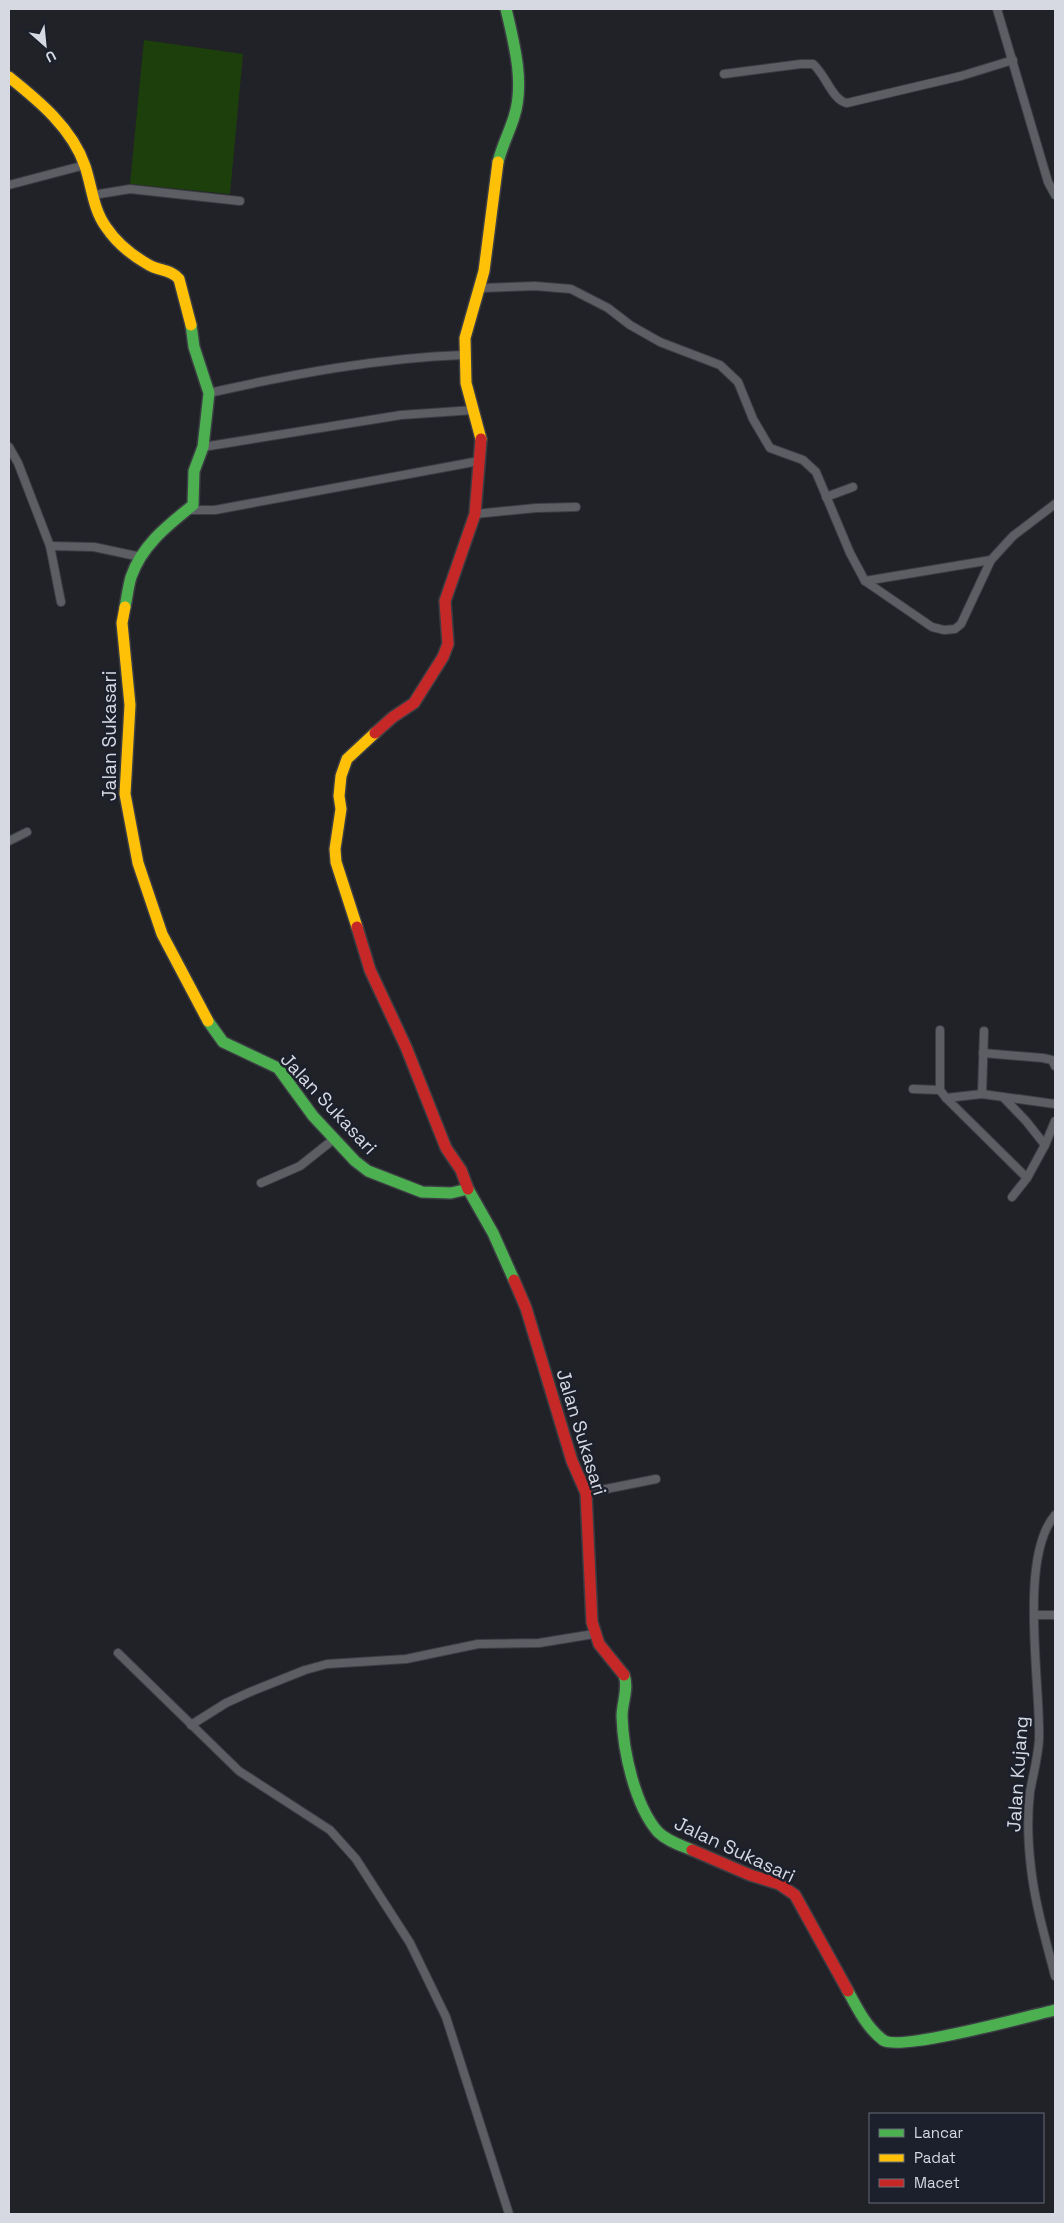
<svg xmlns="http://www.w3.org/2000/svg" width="1064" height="2223" font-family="'Space Grotesk',sans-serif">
	<rect width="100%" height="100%" fill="#202228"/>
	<!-- green -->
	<polygon fill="#1c3f0b" points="144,40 243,54 230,194 130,184"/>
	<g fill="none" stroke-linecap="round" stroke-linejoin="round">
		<!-- street casing -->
		<g stroke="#3b3d43" stroke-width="10">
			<g id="street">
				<polyline points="997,9 1048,182 1055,195"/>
				<path d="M 724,74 L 801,64 L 813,64 C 826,75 832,100 847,103 L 961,76 L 1013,60"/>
				<polyline points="9,185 85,165"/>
				<polyline points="93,195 130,189 240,201"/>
				<polyline points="481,288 535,286 571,289 608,308 630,325 660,342 720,365 738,382 753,419 770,448 803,460 816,472 850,553 865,581 932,627 944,630 955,629 961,624 991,560 1013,536 1055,504"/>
				<path d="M 209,393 C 293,374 378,358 464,355"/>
				<polyline points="9,447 18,463 50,546 61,602"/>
				<polyline points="203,447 401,415 474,410"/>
				<polyline points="826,497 853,487"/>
				<polyline points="189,510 215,510 479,461"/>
				<polyline points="475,514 536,508 576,507"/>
				<polyline points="50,546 94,547 141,557"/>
				<polyline points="865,581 991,560"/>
				<polyline points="9,841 27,832"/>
				<polyline points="940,1030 940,1090"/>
				<polyline points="983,1053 1043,1058 1052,1060 1055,1066"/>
				<polyline points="913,1089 940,1090 946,1098 982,1094 1055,1104"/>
				<polyline points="982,1094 984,1031"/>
				<polyline points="1003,1097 1026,1121 1045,1145 1055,1121"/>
				<polyline points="946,1098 1027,1178"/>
				<polyline points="261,1183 300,1166 334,1139"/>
				<polyline points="1012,1197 1027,1178 1045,1145"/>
				<polyline points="586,1493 656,1479"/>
				<path d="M 1055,1515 C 1018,1558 1041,1685 1039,1740 C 1038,1757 1033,1775 1030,1792 C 1027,1817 1028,1843 1031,1868 C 1035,1904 1046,1941 1055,1976"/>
				<polyline points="1034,1615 1055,1615"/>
				<polyline points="118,1653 239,1771 330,1830 356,1859 410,1943 446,2017 509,2214"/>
				<polyline points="191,1725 226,1703 250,1692 305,1670 327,1664 406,1659 478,1644 539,1643 594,1634"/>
			</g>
		</g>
		<!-- fast casing -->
		<g stroke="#3b3d43" stroke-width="14">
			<g id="fast">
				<path d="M 498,162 C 502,146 509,133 514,117 C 525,83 514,43 506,9"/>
				<path d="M 125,607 C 127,598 128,587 131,577 C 142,545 168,525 193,505 L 194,471 L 203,447 L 209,393 L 194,347 L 191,325"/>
				<polyline points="208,1021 223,1042 278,1068 313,1116 355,1161 368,1171 422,1192 451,1193 468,1189 493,1233 514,1280"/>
				<path d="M 624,1675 C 629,1688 622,1703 622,1716 C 623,1751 635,1806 658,1832 C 667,1841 680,1845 692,1850"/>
				<path d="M 848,1991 C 857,2008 867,2028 883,2040 C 899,2052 1029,2016 1055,2010"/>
			</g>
		</g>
		<!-- slow casing -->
		<g stroke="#3b3d43" stroke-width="14">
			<g id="slow">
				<path d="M 9,77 C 39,101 72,128 85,166 C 92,187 93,209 106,227 C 116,242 133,256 149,265 C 159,271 171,269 179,279 L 191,325"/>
				<polyline points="481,439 466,383 465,338 484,271 498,162"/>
				<polyline points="125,607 122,623 130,705 125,794 138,863 162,934 208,1021"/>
				<polyline points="357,927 336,862 335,849 341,809 339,796 341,776 347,759 375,733"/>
			</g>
		</g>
		<!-- jam casing -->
		<g stroke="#3b3d43" stroke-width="14">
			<g id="jam">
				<polyline points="375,733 393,717 414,703 443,657 448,644 445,601 475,514 481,439"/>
				<polyline points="357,927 370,970 406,1047 446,1148 461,1170 468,1189"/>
				<polyline points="514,1280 526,1308 572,1461 586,1493 592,1622 599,1644 624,1675"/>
				<polyline points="692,1850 750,1875 779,1884 795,1895 848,1991"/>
			</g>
		</g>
		<!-- street -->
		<use href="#street" stroke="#5d5e64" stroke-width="8"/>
		<!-- fast -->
		<use href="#fast" stroke="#4caf50" stroke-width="11"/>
		<!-- slow -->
		<use href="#slow" stroke="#ffc107" stroke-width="11"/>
		<!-- jam -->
		<use href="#jam" stroke="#c62828" stroke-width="11"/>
	</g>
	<g text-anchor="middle" stroke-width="5" stroke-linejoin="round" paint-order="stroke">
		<!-- street labels -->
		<g font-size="19" fill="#d6d9e2" stroke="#1c202c">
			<text transform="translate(109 736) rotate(-90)" y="7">Jalan Sukasari</text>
			<text transform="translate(329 1103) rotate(47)" y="7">Jalan Sukasari</text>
			<text transform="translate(582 1432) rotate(73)" y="7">Jalan Sukasari</text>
			<text transform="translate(1017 1774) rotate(-86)" y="7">Jalan Kujang</text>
			<text transform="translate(735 1849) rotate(25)" y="7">Jalan Sukasari</text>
		</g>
	</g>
	<!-- border -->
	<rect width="1064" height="2223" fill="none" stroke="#d6d9e2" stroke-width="20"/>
	<!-- legend -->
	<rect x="869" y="2113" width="175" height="90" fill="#1c202c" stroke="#666a75"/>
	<rect x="879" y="2129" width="25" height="8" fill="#4caf50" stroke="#666a75"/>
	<text x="914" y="2138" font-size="15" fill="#d6d9e2">Lancar</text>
	<rect x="879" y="2154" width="25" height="8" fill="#ffc107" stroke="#666a75"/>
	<text x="914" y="2163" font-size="15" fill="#d6d9e2">Padat</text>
	<rect x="879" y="2179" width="25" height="8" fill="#c62828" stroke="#666a75"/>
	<text x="914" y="2188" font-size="15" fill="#d6d9e2">Macet</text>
	<!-- north arrow -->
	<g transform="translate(45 45) rotate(153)" stroke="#1c202c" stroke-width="4" paint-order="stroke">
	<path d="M0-4L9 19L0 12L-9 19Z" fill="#d6d9e2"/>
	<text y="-8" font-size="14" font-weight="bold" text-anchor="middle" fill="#d6d9e2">U</text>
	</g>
</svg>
